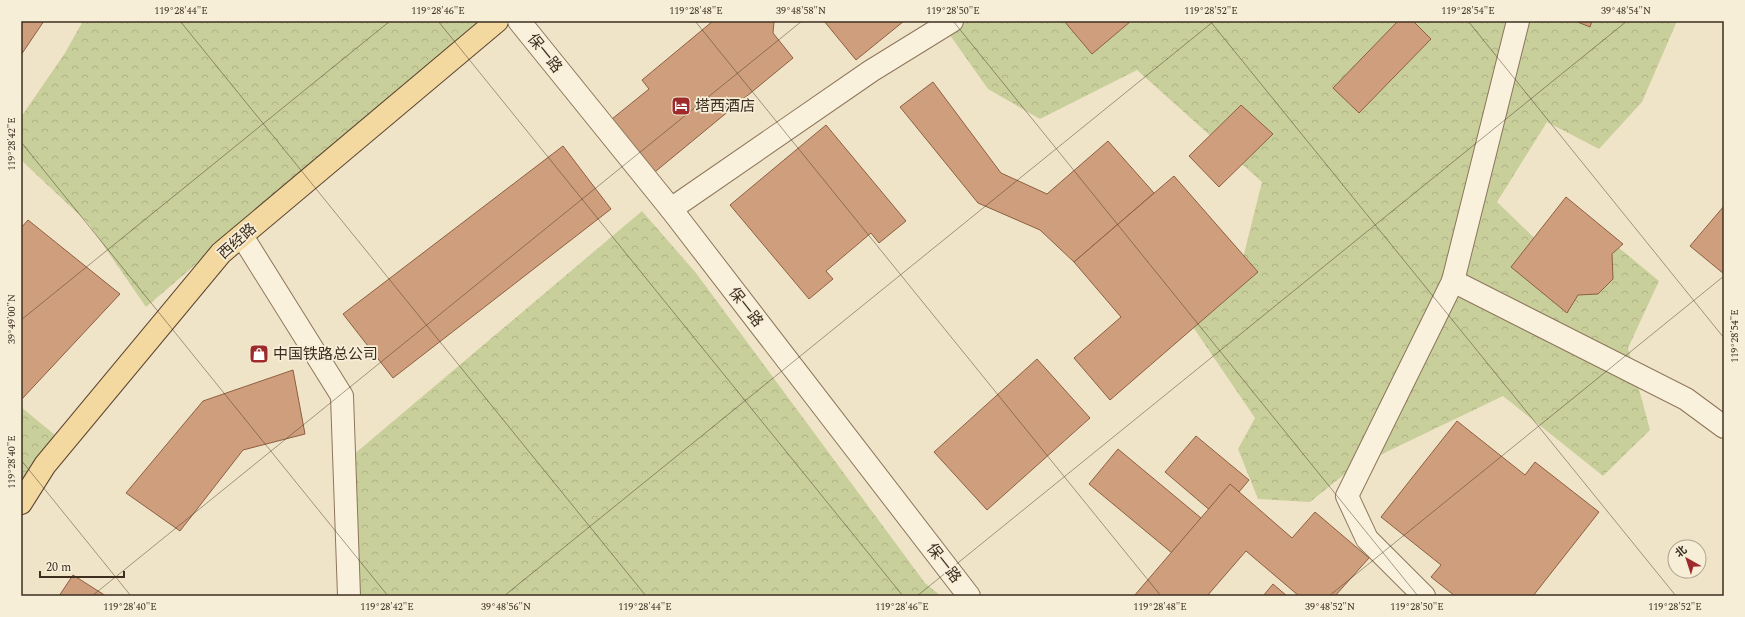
<svg xmlns="http://www.w3.org/2000/svg" width="1745" height="617" font-family="Spectral,'Noto Sans SC',serif">
	<defs>
		<pattern id="forest-crowns" width="20" height="18" patternUnits="userSpaceOnUse"><rect width="20" height="18" fill="#c9cf9b"/><path d="M2 6a3 3 0 1 1 6 0M12 15a3 3 0 1 1 6 0" fill="none" stroke="#aeb285"/></pattern>
	</defs>
	<rect width="100%" height="100%" fill="#f0e4c8"/>
	<!-- forest -->
	<g fill="url(#forest-crowns)">
		<polygon points="83,21 480,21 146,307 88,223 21,160 21,117 65,53"/>
		<polygon points="940,21 1677,21 1642,102 1599,149 1547,122 1497,202 1555,258 1612,242 1659,281 1628,348 1650,430 1603,476 1503,396 1351,469 1310,502 1258,499 1238,449 1255,418 1193,327 1244,254 1262,182 1137,70 1040,119 988,89"/>
		<polygon points="642,211 696,273 925,583 941,596 356,596 346,461"/>
		<polygon points="21,407 66,444 21,504"/>
	</g>
	<!-- building -->
	<g fill="#cf9f7d" stroke="#8d5f41">
		<polygon points="21,21 44,21 21,55"/>
		<polygon points="713,21 774,21 773,33 793,58 650,176 607,123 649,89 642,80"/>
		<polygon points="824,21 904,21 856,60"/>
		<polygon points="1064,21 1131,21 1092,54"/>
		<polygon points="1398,21 1413,21 1431,39 1359,113 1333,88"/>
		<polygon points="1575,21 1592,21 1590,27"/>
		<polygon points="933,82 1001,173 1047,194 1108,141 1154,193 1074,262 1040,230 978,203 900,107"/>
		<polygon points="1241,105 1273,134 1219,187 1189,156"/>
		<polygon points="826,125 906,221 879,243 871,233 826,271 833,279 809,299 730,205"/>
		<polygon points="563,146 611,209 393,378 343,314"/>
		<polygon points="1174,176 1258,272 1110,400 1074,358 1121,317 1074,262"/>
		<polygon points="1566,197 1623,244 1612,254 1613,279 1598,294 1578,295 1567,313 1511,267"/>
		<polygon points="1724,206 1724,274 1690,246"/>
		<polygon points="28,220 120,294 21,400 21,228"/>
		<polygon points="1037,359 1090,418 987,510 934,452"/>
		<polygon points="293,370 305,434 243,450 180,531 126,493 203,401"/>
		<polygon points="1457,421 1525,475 1535,462 1599,512 1533,596 1455,596 1431,577 1441,565 1381,517"/>
		<polygon points="1196,436 1249,480 1218,517 1165,472"/>
		<polygon points="1118,449 1213,528 1184,563 1089,484"/>
		<polygon points="1230,484 1292,538 1315,512 1369,558 1335,596 1299,596 1246,551 1207,596 1134,596"/>
		<polygon points="73,575 106,596 59,596"/>
		<polygon points="1273,584 1287,596 1263,596"/>
	</g>
	<g fill="none" stroke-linecap="round" stroke-linejoin="round">
		<!-- minor casing -->
		<g stroke="#8d765c" stroke-width="24">
			<g id="minor">
				<polyline points="519,21 671,209 969,596"/>
				<polyline points="671,209 871,71 952,21"/>
				<polyline points="242,236 342,396 349,596"/>
				<polyline points="1453,281 1686,399 1724,427"/>
				<polyline points="1424,596 1367,539 1347,496 1453,281 1518,21"/>
			</g>
		</g>
		<!-- major casing -->
		<g stroke="#5b4430" stroke-width="24">
			<polyline id="major" points="21,503 45,465 221,253 497,21"/>
		</g>
		<!-- minor -->
		<use href="#minor" stroke="#faf1dc" stroke-width="22"/>
		<!-- major -->
		<use href="#major" stroke="#f3d9a0" stroke-width="22"/>
	</g>
	<!-- ticks -->
	<path fill="none" stroke="#3d2e20" stroke-width="1" stroke-opacity="0.45" d="M 180,21 L 646,596M 438,21 L 903,596M 695,21 L 1161,596M 953,21 L 1418,596M 1210,21 L 1676,596M 1468,21 L 1724,338M 21,142 L 388,596M 21,320 L 390,21M 21,460 L 131,596M 92,596 L 802,21M 504,596 L 1214,21M 917,596 L 1627,21M 1329,596 L 1724,276"/>
	<!-- icons -->
	<defs>
		<g id="hotel-square" transform="scale(1)"><rect x="-9" y="-9" width="18" height="18" rx="4" fill="#9e2a2b" stroke="#f7eed8"/><path d="M-6-4.5h1.5V1H6V5H4.5V3h-9V5H-6ZM-4 0a1.8 1.8 0 1 1 3.6 0ZM.5 0V-2.5h3Q6-2.5 6 0Z" fill="#fff"/></g>
		<g id="shop-square" transform="scale(1)"><rect x="-9" y="-9" width="18" height="18" rx="4" fill="#9e2a2b" stroke="#f7eed8"/><path d="M-5-2.5h2.3a2.7 3.5 0 0 1 5.4 0H5L5.5 6h-11ZM-1.5-2.5h3a1.5 2.3 0 0 0-3 0Z" fill="#fff"/></g>
	</defs>
	<g fill-rule="evenodd">
		<use href="#hotel-square" x="681" y="106"/>
		<use href="#shop-square" x="259" y="354"/>
	</g>
	<g text-anchor="middle" stroke-width="3.5" stroke-linejoin="round" paint-order="stroke">
		<!-- street labels -->
		<g font-size="15" fill="#3d2e20" stroke="#f7eed8">
			<text transform="translate(545 53) rotate(51)" y="5">保一路</text>
			<text transform="translate(237 241) rotate(-42)" y="5">西经路</text>
			<text transform="translate(746 307) rotate(52)" y="5">保一路</text>
			<text transform="translate(944 563) rotate(52)" y="5">保一路</text>
		</g>
		<!-- poi labels -->
		<g font-size="15" fill="#3d2e20" stroke="#f7eed8" text-anchor="start">
			<text x="695" y="111">塔西酒店</text>
			<text x="273" y="359">中国铁路总公司</text>
		</g>
	</g>
	<!-- border -->
	<rect width="1745" height="617" fill="none" stroke="#f7eed8" stroke-width="44"/>
	<!-- north arrow -->
	<g transform="translate(1687 559) rotate(321)"><circle r="19" fill="#f7eed8" stroke="#ada18e"/>
	<path d="M0-3L7 15L0 10L-7 15Z" fill="#9e2a2b"/>
	<text y="-6" font-size="11" font-weight="bold" text-anchor="middle" fill="#3d2e20">北</text>
	</g>
	<!-- scale -->
	<path d="M40 571v6h84v-6" fill="none" stroke="#3d2e20" stroke-width="2"/>
	<text x="46" y="571" font-size="12" fill="#3d2e20" stroke="#f7eed8" stroke-width="3" paint-order="stroke">20 m</text>
	<rect x="22" y="22" width="1701" height="573" fill="none" stroke="#3d2e20" stroke-width="1.5"/>
	<g font-size="10" text-anchor="middle" fill="#3d2e20">
		<text x="181" y="14">119°28'44"E</text>
		<text x="438" y="14">119°28'46"E</text>
		<text x="696" y="14">119°28'48"E</text>
		<text x="801" y="14">39°48'58"N</text>
		<text x="953" y="14">119°28'50"E</text>
		<text x="1211" y="14">119°28'52"E</text>
		<text x="1468" y="14">119°28'54"E</text>
		<text x="1626" y="14">39°48'54"N</text>
		<text transform="translate(11 144) rotate(-90)" y="4">119°28'42"E</text>
		<text transform="translate(11 319) rotate(-90)" y="4">39°49'00"N</text>
		<text transform="translate(1734 336) rotate(-90)" y="4">119°28'54"E</text>
		<text transform="translate(11 462) rotate(-90)" y="4">119°28'40"E</text>
		<text x="130" y="610">119°28'40"E</text>
		<text x="387" y="610">119°28'42"E</text>
		<text x="506" y="610">39°48'56"N</text>
		<text x="645" y="610">119°28'44"E</text>
		<text x="902" y="610">119°28'46"E</text>
		<text x="1160" y="610">119°28'48"E</text>
		<text x="1330" y="610">39°48'52"N</text>
		<text x="1417" y="610">119°28'50"E</text>
		<text x="1675" y="610">119°28'52"E</text>
	</g>
</svg>
